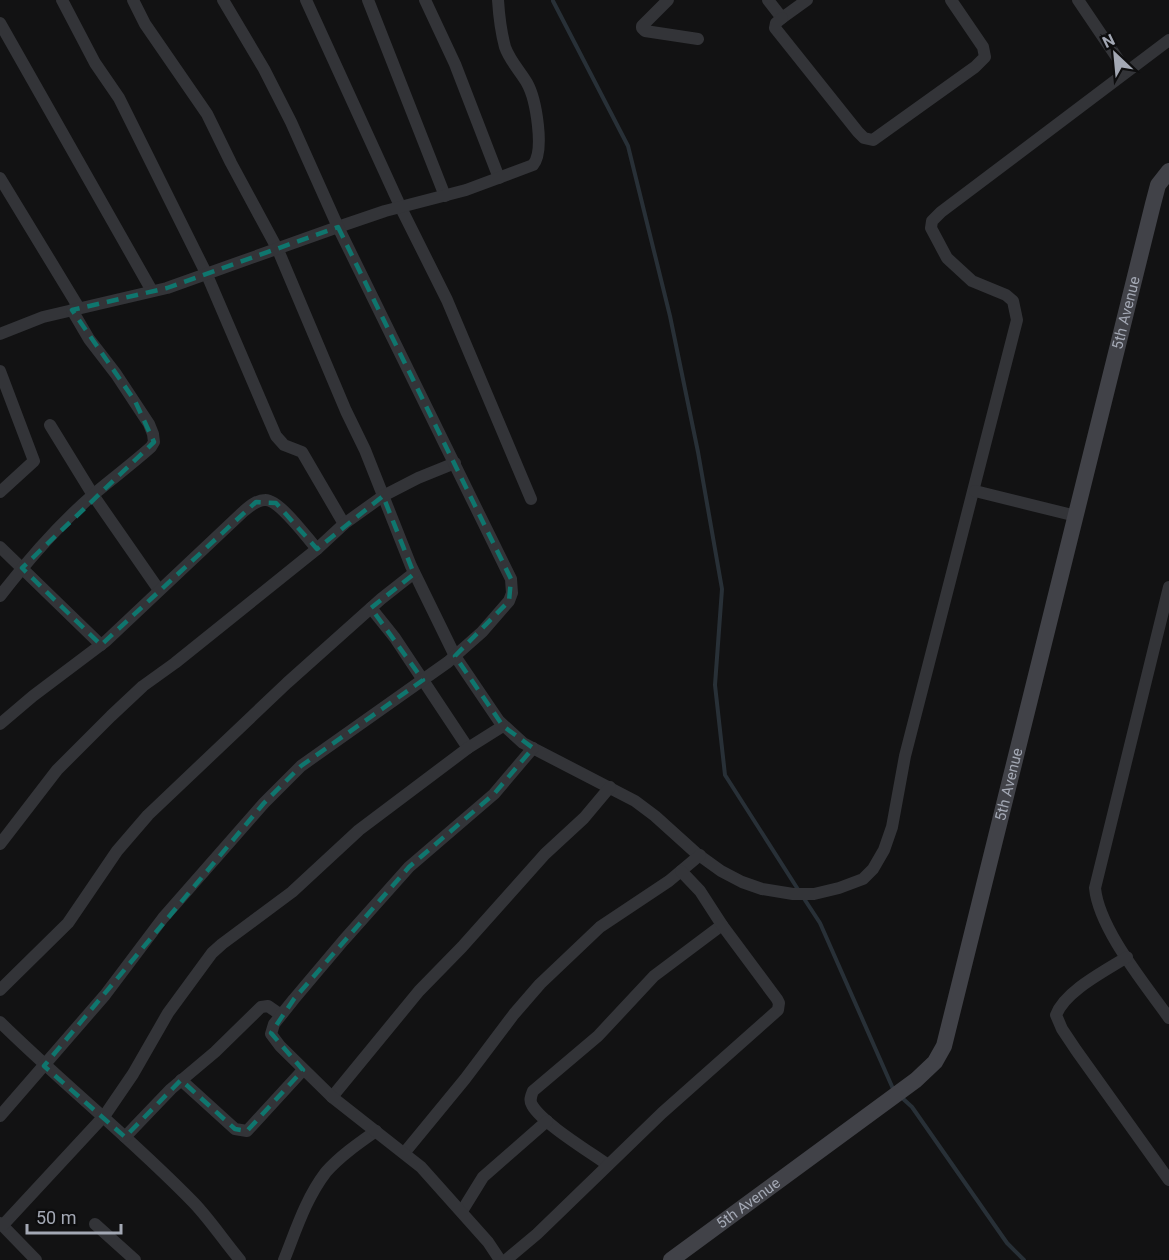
<svg xmlns="http://www.w3.org/2000/svg" width="1169" height="1260" font-family="Roboto,sans-serif">
	<rect width="100%" height="100%" fill="#121213"/>
	<g fill="none" stroke-linecap="round" stroke-linejoin="round">
		<!-- stream -->
		<g stroke="#283037" stroke-width="4">
			<polyline points="553,1 628,146 670,316 698,452 722,589 715,685 725,775 799,891"/>
			<polyline points="803,897 820,923 894,1091"/>
			<polyline points="900,1096 912,1107 1007,1243 1024,1260"/>
		</g>
		<!-- street -->
		<g stroke="#333438" stroke-width="12">
			<polyline points="62,0 95,63 119,98 207,275 276,436 284,445 302,452 344,524"/>
			<polyline points="133,0 145,24 207,114 231,163 278,250 346,411 365,450 411,566 455,656 499,721 523,743 635,801 655,816 696,853 721,871 742,882 762,889 793,894 814,894 839,888 863,879 873,869 884,850 892,827 905,756 1017,320 1013,301 1006,295 972,281 947,258 931,228 932,221 941,212 1169,40"/>
			<polyline points="306,0 401,208 447,300 531,499"/>
			<polyline points="368,0 445,196"/>
			<polyline points="425,0 455,64 499,178"/>
			<polyline points="668,0 642,26 642,28 645,31 698,39"/>
			<polyline points="768,0 782,18 807,0"/>
			<polyline points="1078,0 1126,71"/>
			<polyline points="782,18 776,23 775,28 779,33 858,132 864,138 873,140 975,67 985,57 983,47 951,0"/>
			<polyline points="0,23 152,291"/>
			<polyline points="0,178 79,308"/>
			<path d="M 0,334 L 43,317 L 167,288 L 338,227 L 385,211 L 466,190 L 533,165 C 545,151 536,99 527,83 C 520,71 510,61 505,47 C 501,32 499,16 498,0"/>
			<polyline points="0,371 34,461 0,492"/>
			<polyline points="50,425 93,495 159,590"/>
			<polyline points="975,491 1076,516"/>
			<polyline points="0,547 101,645"/>
			<path d="M 1169,587 L 1095,888 C 1099,929 1145,984 1169,1018"/>
			<path d="M 0,596 C 28,560 59,524 94,494 C 113,478 132,464 151,447 L 154,442 L 153,434 L 149,424 L 116,374 L 89,339 L 72,310"/>
			<polyline points="371,608 395,638 468,748"/>
			<path d="M 0,724 L 33,696 L 106,641 L 244,511 C 250,506 257,500 265,500 C 279,499 307,538 317,549"/>
			<polyline points="0,844 57,770 111,716 143,686 175,663 317,549 344,524 383,496 418,478 455,463"/>
			<path d="M 1127,957 C 1105,971 1065,991 1056,1015 L 1062,1029 L 1076,1050 L 1169,1180"/>
			<polyline points="0,990 68,923 117,851 148,815 287,683 381,599 414,573"/>
			<path d="M 0,1022 C 63,1084 132,1139 194,1203 C 211,1221 224,1241 240,1260"/>
			<polyline points="181,1080 235,1129 247,1131 303,1070"/>
			<polyline points="332,1097 419,991 462,947 545,854 584,818 610,787"/>
			<polyline points="0,1116 105,995 163,918 264,803 301,766 448,662 482,632 509,601 512,593 511,579 338,227 291,122 264,69 223,0"/>
			<polyline points="125,1137 171,1089 215,1052 261,1007 268,1006 281,1015"/>
			<polyline points="405,1152 465,1079 514,1014 540,984 600,927 669,881 700,855"/>
			<path d="M 608,1165 C 590,1152 542,1123 532,1105 C 529,1100 531,1096 533,1091 L 598,1036 L 654,976 L 722,925"/>
			<polyline points="462,1211 483,1177 547,1121"/>
			<polyline points="0,1223 36,1260"/>
			<polyline points="95,1224 135,1260"/>
			<polyline points="3,1225 105,1115 133,1074 168,1013 212,953 222,944 292,892 359,830 468,748 503,726"/>
			<path d="M 284,1260 C 296,1230 306,1198 326,1172 C 340,1156 359,1143 376,1131"/>
			<polyline points="500,1260 488,1242 421,1167 332,1097 280,1046 271,1034 274,1024 294,999 343,941 409,867 494,794 533,748"/>
			<polyline points="506,1260 537,1234 662,1113 778,1010 779,1003 777,999 722,925 700,891 681,871"/>
		</g>
		<!-- secondary -->
		<path stroke="#414248" stroke-width="16" id="s1" d="M 671,1260 L 916,1080 L 935,1062 L 944,1046 L 1153,204 L 1158,185 L 1169,171"/>
	</g>
	<!-- marked area -->
	<path fill="none" stroke="#0f766e" stroke-width="4.5" stroke-dasharray="12 8" stroke-linejoin="round" d="M 338,227 L 511,579 L 509,601 L 455,656 L 503,726 L 533,748 L 494,794 L 409,867 L 294,999 L 271,1033 L 303,1070 L 247,1131 L 235,1129 L 181,1080 L 125,1137 L 44,1066 L 264,803 L 301,766 L 423,680 L 371,608 L 414,574 L 383,496 L 317,549 L 276,503 L 256,502 L 101,645 L 22,568 L 154,442 L 135,401 L 72,310 L 167,288 Z"/>
	<g text-anchor="middle" stroke-width="6" stroke-linejoin="round" paint-order="stroke">
		<!-- street labels -->
		<g font-size="15" fill="#a3a8b4" stroke="#0d0d0e">
			<text dy="5" stroke="none"><textPath href="#s1" startOffset="1104">5th Avenue</textPath></text>
			<text dy="5" stroke="none"><textPath href="#s1" startOffset="618">5th Avenue</textPath></text>
			<text dy="5" stroke="none"><textPath href="#s1" startOffset="96">5th Avenue</textPath></text>
		</g>
	</g>
	<!-- north arrow -->
	<g transform="translate(1115 54) rotate(334)" stroke="#0d0d0e" stroke-width="4.5" paint-order="stroke">
	<path d="M0-4.5L10 22L0 15L-10 22Z" fill="#a3a8b4"/>
	<text y="-9" font-size="16" font-weight="bold" text-anchor="middle" fill="#a3a8b4">N</text>
	</g>
	<!-- scale -->
	<path d="M27 1224v9h94v-9" fill="none" stroke="#a3a8b4" stroke-width="3"/>
	<text x="36" y="1224" font-size="18" fill="#a3a8b4" stroke="#0d0d0e" stroke-width="4.5" paint-order="stroke">50 m</text>
</svg>
